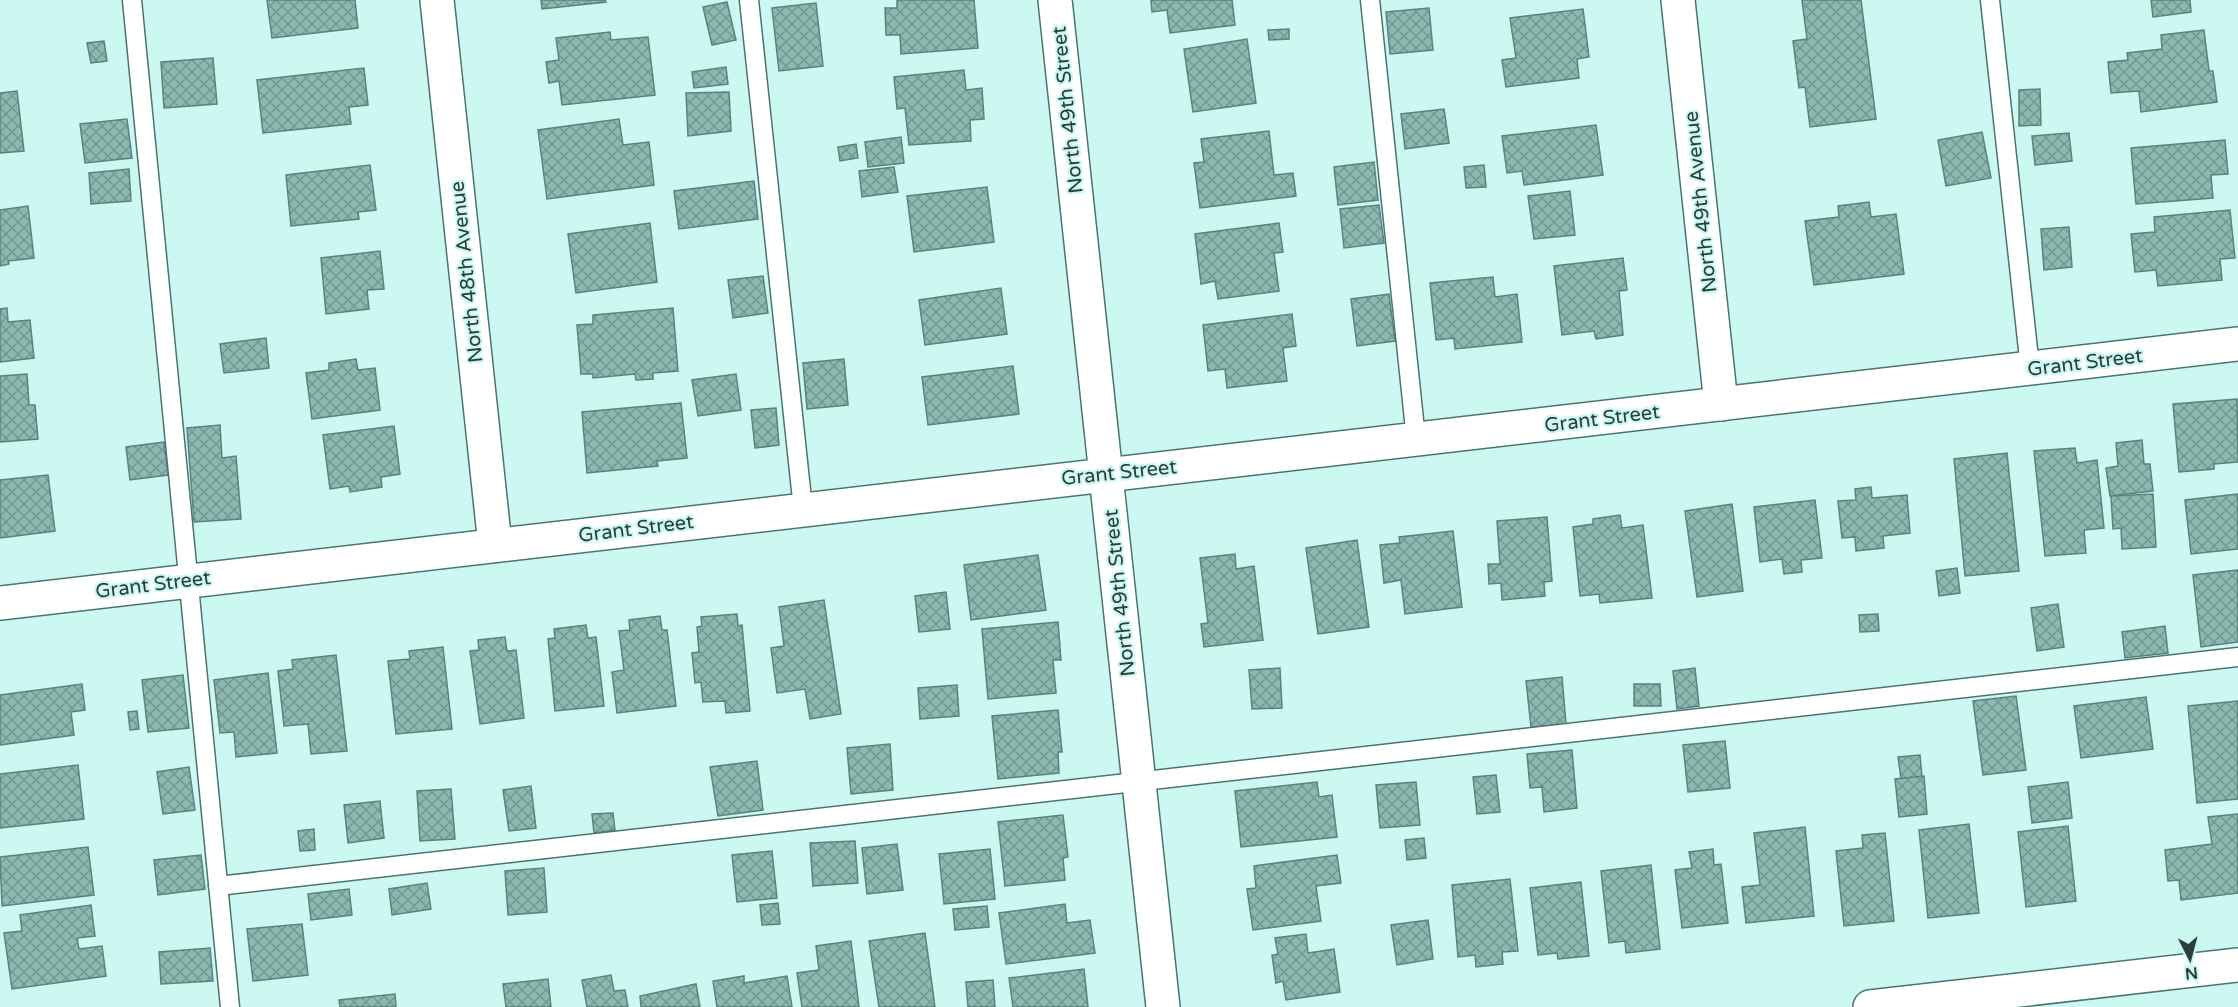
<svg xmlns="http://www.w3.org/2000/svg" width="2238" height="1007" font-family="'Varela Round',sans-serif">
	<defs>
		<pattern id="building-cross-hatch" width="8" height="8" patternUnits="userSpaceOnUse" patternTransform="scale(1.5)"><rect width="8" height="8" fill="#8db8b1"/><path d="M0 0l8 8M0 8l8-8" fill="none" stroke="#739791"/></pattern>
	</defs>
	<rect width="100%" height="100%" fill="#cbf8f1"/>
	<!-- building -->
	<g fill="url(#building-cross-hatch)" stroke="#5a837d" stroke-width="1.5">
		<polygon points="267,0 355,0 358,28 272,38"/>
		<polygon points="541,0 605,0 606,2 542,9"/>
		<polygon points="897,0 974,0 978,48 901,54 900,35 886,35 885,8 897,8"/>
		<polygon points="1151,0 1232,0 1235,25 1170,33 1167,10 1152,12"/>
		<polygon points="1802,0 1861,0 1876,119 1810,127 1805,87 1799,88 1793,41 1807,39"/>
		<polygon points="2151,0 2190,0 2191,12 2153,17"/>
		<polygon points="727,2 736,40 712,45 703,7"/>
		<polygon points="816,3 823,66 779,71 772,8"/>
		<polygon points="1429,8 1433,50 1390,54 1386,12"/>
		<polygon points="1583,9 1589,57 1577,59 1579,78 1506,87 1502,60 1516,58 1510,18"/>
		<polygon points="1289,29 1289,39 1269,40 1268,30"/>
		<polygon points="2204,30 2209,71 2213,71 2217,102 2141,112 2139,91 2111,93 2108,62 2128,60 2127,53 2162,49 2161,35"/>
		<polygon points="610,32 611,40 648,37 655,95 562,105 559,81 549,83 546,62 559,60 556,38"/>
		<polygon points="1247,39 1256,103 1193,112 1184,49"/>
		<polygon points="104,41 107,61 91,63 87,43"/>
		<polygon points="213,58 217,104 164,108 161,62"/>
		<polygon points="726,67 728,84 694,88 692,72"/>
		<polygon points="364,68 368,105 349,107 351,124 263,133 257,80"/>
		<polygon points="964,70 966,90 982,88 984,119 970,120 971,141 909,145 905,108 897,109 894,77"/>
		<polygon points="2040,89 2041,125 2019,126 2019,90"/>
		<polygon points="17,91 24,151 0,153 0,93"/>
		<polygon points="729,92 731,131 688,136 686,93"/>
		<polygon points="1444,109 1449,143 1405,149 1401,114"/>
		<polygon points="127,119 132,158 85,163 80,124"/>
		<polygon points="619,119 623,145 649,142 654,185 547,199 538,130"/>
		<polygon points="1596,125 1603,175 1524,185 1522,171 1507,173 1502,136"/>
		<polygon points="1269,131 1274,175 1293,173 1296,196 1200,208 1194,163 1204,162 1201,139"/>
		<polygon points="1982,132 1991,178 1946,186 1938,140"/>
		<polygon points="2069,133 2072,161 2035,165 2032,136"/>
		<polygon points="901,137 904,163 868,167 865,142"/>
		<polygon points="2225,140 2228,174 2211,175 2213,198 2136,204 2131,148"/>
		<polygon points="856,144 858,158 840,161 838,147"/>
		<polygon points="1374,162 1378,200 1338,205 1334,167"/>
		<polygon points="370,165 376,210 358,212 359,219 291,226 286,175"/>
		<polygon points="1484,165 1486,187 1466,188 1464,167"/>
		<polygon points="894,167 898,192 862,197 859,171"/>
		<polygon points="129,169 131,201 91,204 89,173"/>
		<polygon points="754,181 758,219 679,229 674,191"/>
		<polygon points="987,187 994,242 914,252 907,196"/>
		<polygon points="1570,191 1575,235 1534,239 1528,196"/>
		<polygon points="1869,202 1871,217 1896,214 1904,274 1814,285 1805,221 1839,217 1838,206"/>
		<polygon points="1379,205 1384,243 1344,248 1340,209"/>
		<polygon points="28,206 34,258 8,261 9,264 0,266 0,210"/>
		<polygon points="2230,210 2235,258 2220,259 2222,280 2158,286 2156,270 2135,272 2131,234 2155,232 2154,217"/>
		<polygon points="650,223 657,282 576,293 568,234"/>
		<polygon points="1279,223 1283,252 1274,253 1279,291 1218,299 1215,281 1201,284 1195,234"/>
		<polygon points="2069,227 2072,267 2044,270 2041,229"/>
		<polygon points="380,251 384,289 367,290 369,309 326,314 321,258"/>
		<polygon points="1623,258 1627,290 1619,291 1623,335 1596,339 1594,331 1562,335 1554,266"/>
		<polygon points="763,276 768,313 733,318 728,280"/>
		<polygon points="1493,277 1495,297 1517,294 1522,342 1455,349 1454,338 1436,340 1430,283"/>
		<polygon points="1001,288 1007,334 925,345 919,300"/>
		<polygon points="1389,294 1395,341 1357,346 1351,299"/>
		<polygon points="7,308 8,322 30,320 34,358 0,362 0,309"/>
		<polygon points="673,308 678,371 653,373 653,379 636,380 635,374 593,378 593,374 581,374 577,325 593,324 593,315"/>
		<polygon points="1292,314 1296,346 1283,348 1287,381 1227,388 1225,369 1208,371 1203,325"/>
		<polygon points="266,338 269,368 224,373 220,344"/>
		<polygon points="356,359 358,370 375,368 380,410 312,419 306,373 329,370 329,363"/>
		<polygon points="844,359 848,405 807,409 803,363"/>
		<polygon points="1013,366 1019,414 928,425 922,377"/>
		<polygon points="27,374 29,405 35,405 38,439 0,442 0,376"/>
		<polygon points="736,374 741,410 698,416 692,380"/>
		<polygon points="2237,399 2238,462 2214,464 2214,469 2179,472 2173,404"/>
		<polygon points="681,403 687,458 657,461 658,466 587,473 582,412"/>
		<polygon points="776,408 779,445 755,448 751,410"/>
		<polygon points="220,425 222,458 236,456 241,519 194,522 187,428"/>
		<polygon points="394,426 400,474 381,477 382,487 350,492 349,486 330,489 323,435"/>
		<polygon points="2142,440 2144,464 2150,464 2153,491 2110,496 2106,468 2118,466 2116,443"/>
		<polygon points="164,442 168,475 130,480 126,447"/>
		<polygon points="2075,448 2077,463 2097,460 2104,528 2084,530 2086,553 2045,556 2034,451"/>
		<polygon points="2007,453 2019,571 1965,576 1954,459"/>
		<polygon points="48,475 55,531 0,538 0,480"/>
		<polygon points="1871,487 1872,498 1907,495 1910,533 1883,536 1884,548 1856,551 1855,537 1842,538 1838,501 1856,500 1855,489"/>
		<polygon points="2153,494 2156,547 2122,549 2121,528 2113,529 2111,496"/>
		<polygon points="2238,494 2238,549 2191,554 2185,500"/>
		<polygon points="1815,500 1822,558 1801,560 1802,572 1784,574 1782,559 1760,562 1754,507"/>
		<polygon points="1732,504 1743,591 1697,597 1685,511"/>
		<polygon points="1620,515 1622,528 1643,525 1652,598 1600,603 1599,594 1580,596 1573,527 1593,524 1593,519"/>
		<polygon points="1547,517 1552,581 1544,582 1545,596 1502,600 1501,583 1489,584 1488,564 1500,564 1497,521"/>
		<polygon points="1453,531 1462,607 1405,614 1401,580 1384,583 1380,545 1400,543 1399,537"/>
		<polygon points="1357,540 1369,627 1318,634 1306,548"/>
		<polygon points="1235,554 1236,569 1254,566 1263,640 1204,647 1201,624 1208,623 1200,558"/>
		<polygon points="1038,555 1046,610 971,620 964,565"/>
		<polygon points="1957,568 1960,593 1939,596 1936,571"/>
		<polygon points="2238,570 2238,642 2201,647 2193,575"/>
		<polygon points="946,592 950,629 919,632 915,596"/>
		<polygon points="824,600 841,714 810,719 805,689 777,693 771,648 784,646 779,607"/>
		<polygon points="2058,604 2064,647 2037,651 2031,608"/>
		<polygon points="737,614 738,626 742,625 750,711 726,713 725,701 703,702 701,682 695,683 692,653 699,652 697,627 702,626 701,617"/>
		<polygon points="1878,614 1879,631 1860,632 1859,615"/>
		<polygon points="660,616 662,630 667,630 676,706 617,713 612,672 624,670 619,631 630,630 629,620"/>
		<polygon points="1058,622 1061,660 1053,660 1056,693 988,699 982,629"/>
		<polygon points="586,625 588,638 596,637 604,706 555,711 548,639 555,638 554,629"/>
		<polygon points="2165,626 2168,653 2125,658 2122,632"/>
		<polygon points="505,637 507,651 516,650 524,718 480,724 470,651 479,650 478,640"/>
		<polygon points="443,647 452,729 396,734 388,661 410,659 409,651"/>
		<polygon points="336,655 347,751 311,754 308,724 284,726 278,671 293,669 292,660"/>
		<polygon points="1280,668 1282,708 1252,709 1249,670"/>
		<polygon points="1695,668 1699,706 1677,709 1673,671"/>
		<polygon points="268,673 277,753 236,757 234,732 220,733 214,680"/>
		<polygon points="183,675 189,728 148,732 142,680"/>
		<polygon points="1562,677 1566,724 1531,727 1526,681"/>
		<polygon points="82,684 85,710 71,712 74,735 0,745 0,695"/>
		<polygon points="1634,684 1660,684 1661,706 1634,706"/>
		<polygon points="957,685 959,716 920,719 918,688"/>
		<polygon points="2016,696 2026,770 1983,775 1973,701"/>
		<polygon points="2146,697 2153,749 2081,758 2074,706"/>
		<polygon points="2238,701 2238,799 2197,803 2188,706"/>
		<polygon points="1058,710 1062,752 1058,752 1059,773 998,779 992,716"/>
		<polygon points="137,711 139,729 130,730 128,712"/>
		<polygon points="1725,741 1730,788 1688,792 1683,745"/>
		<polygon points="890,744 893,790 851,794 847,748"/>
		<polygon points="1572,750 1577,808 1544,812 1542,787 1530,788 1527,754"/>
		<polygon points="1920,755 1922,777 1901,779 1898,757"/>
		<polygon points="757,761 763,810 718,816 710,767"/>
		<polygon points="78,765 84,819 0,828 0,774"/>
		<polygon points="189,767 195,810 163,814 157,772"/>
		<polygon points="1496,775 1500,812 1477,814 1473,777"/>
		<polygon points="1924,776 1927,814 1899,817 1895,779"/>
		<polygon points="1317,782 1319,797 1332,795 1337,837 1241,847 1235,791"/>
		<polygon points="1416,782 1420,825 1380,828 1376,785"/>
		<polygon points="2068,782 2072,818 2032,823 2028,787"/>
		<polygon points="531,786 536,828 509,831 503,790"/>
		<polygon points="451,789 455,839 420,841 417,791"/>
		<polygon points="380,801 384,838 348,843 344,805"/>
		<polygon points="613,813 615,830 594,833 592,814"/>
		<polygon points="2238,814 2238,893 2181,900 2179,880 2168,881 2165,850 2212,844 2208,817"/>
		<polygon points="1063,815 1068,857 1063,858 1065,880 1005,886 998,822"/>
		<polygon points="1969,824 1979,913 1928,918 1919,830"/>
		<polygon points="2068,826 2076,901 2026,907 2018,832"/>
		<polygon points="1805,827 1814,916 1746,923 1742,887 1760,885 1754,833"/>
		<polygon points="314,829 315,850 300,851 298,831"/>
		<polygon points="1885,833 1894,921 1844,926 1836,851 1863,848 1862,835"/>
		<polygon points="1424,838 1426,858 1407,860 1405,840"/>
		<polygon points="855,841 858,883 813,886 810,843"/>
		<polygon points="897,844 903,890 867,894 862,848"/>
		<polygon points="88,847 94,895 2,906 0,857"/>
		<polygon points="990,849 995,899 944,904 939,854"/>
		<polygon points="1713,849 1714,865 1721,864 1728,923 1682,928 1675,870 1692,868 1689,852"/>
		<polygon points="772,851 777,898 737,902 732,855"/>
		<polygon points="201,855 205,889 158,895 154,860"/>
		<polygon points="1337,855 1341,883 1316,886 1321,921 1253,930 1247,889 1256,888 1254,866"/>
		<polygon points="1651,865 1660,949 1626,953 1625,941 1609,943 1601,871"/>
		<polygon points="544,868 547,912 508,915 505,871"/>
		<polygon points="1510,879 1518,951 1502,952 1503,964 1476,967 1475,955 1458,957 1452,885"/>
		<polygon points="1581,882 1589,956 1558,959 1557,953 1538,955 1530,888"/>
		<polygon points="427,883 431,909 392,915 389,889"/>
		<polygon points="349,889 352,915 311,920 308,894"/>
		<polygon points="778,903 780,924 762,925 760,905"/>
		<polygon points="1065,904 1067,923 1090,920 1095,953 1006,964 999,913"/>
		<polygon points="91,905 95,936 77,938 79,949 102,946 106,976 12,989 4,933 22,931 20,915"/>
		<polygon points="987,906 989,927 955,930 953,909"/>
		<polygon points="1428,920 1433,959 1397,965 1391,925"/>
		<polygon points="302,924 308,975 253,981 247,929"/>
		<polygon points="925,933 935,1007 879,1007 869,941"/>
		<polygon points="1306,934 1308,953 1334,949 1340,992 1286,1000 1283,981 1276,983 1272,955 1278,954 1275,938"/>
		<polygon points="851,941 859,1007 802,1007 797,973 819,970 816,946"/>
		<polygon points="210,948 213,981 161,984 159,952"/>
		<polygon points="1084,969 1088,1007 1013,1007 1009,978"/>
		<polygon points="611,975 614,991 625,990 628,1007 587,1007 582,980"/>
		<polygon points="744,976 744,983 787,976 792,1007 717,1007 713,981"/>
		<polygon points="548,979 551,1007 506,1007 503,984"/>
		<polygon points="993,980 995,1007 968,1007 966,982"/>
		<polygon points="696,984 700,1007 641,1007 640,996"/>
		<polygon points="395,994 396,1007 340,1007 339,1000"/>
	</g>
	<g fill="none" stroke-linecap="round" stroke-linejoin="round">
		<!-- lane casing -->
		<g stroke="#4c756f" stroke-width="21">
			<g id="lane">
				<polyline points="132,0 230,1007"/>
				<polyline points="749,0 803,509"/>
				<polyline points="1370,0 1416,439"/>
				<polyline points="1990,0 2030,368"/>
				<polyline points="218,886 2238,657"/>
			</g>
		</g>
		<!-- street casing -->
		<g stroke="#4c756f" stroke-width="36">
			<g id="street">
				<polyline points="437,0 495,545"/>
				<polyline points="1055,0 1163,1007"/>
				<polyline points="1678,0 1721,404"/>
				<polyline points="0,603 2238,344"/>
				<polyline points="1870,1007 2238,965"/>
			</g>
		</g>
		<!-- lane -->
		<use href="#lane" stroke="#fff" stroke-width="18"/>
		<!-- street -->
		<use href="#street" stroke="#fff" stroke-width="33"/>
	</g>
	<g text-anchor="middle" stroke-width="4.5" stroke-linejoin="round" paint-order="stroke">
		<!-- street labels -->
		<g font-size="20" fill="#2c3e3b" stroke="#cbf8f1">
			<text transform="translate(1067 110) rotate(-96)" y="7">North 49th Street</text>
			<text transform="translate(1700 202) rotate(-96)" y="7">North 49th Avenue</text>
			<text transform="translate(466 272) rotate(-96)" y="7">North 48th Avenue</text>
			<text transform="translate(2085 362) rotate(-7)" y="7">Grant Street</text>
			<text transform="translate(1602 418) rotate(-7)" y="7">Grant Street</text>
			<text transform="translate(1119 472) rotate(-6)" y="7">Grant Street</text>
			<text transform="translate(636 528) rotate(-7)" y="7">Grant Street</text>
			<text transform="translate(153 584) rotate(-7)" y="7">Grant Street</text>
			<text transform="translate(1119 593) rotate(-96)" y="7">North 49th Street</text>
		</g>
	</g>
	<!-- north arrow -->
	<g transform="translate(2190 959) rotate(174)" stroke="#cbf8f1" stroke-width="4.5" paint-order="stroke">
	<path d="M0-4.5L10 22L0 15L-10 22Z" fill="#2c3e3b"/>
	<text y="-9" font-size="16" font-weight="bold" text-anchor="middle" fill="#2c3e3b">N</text>
	</g>
</svg>
